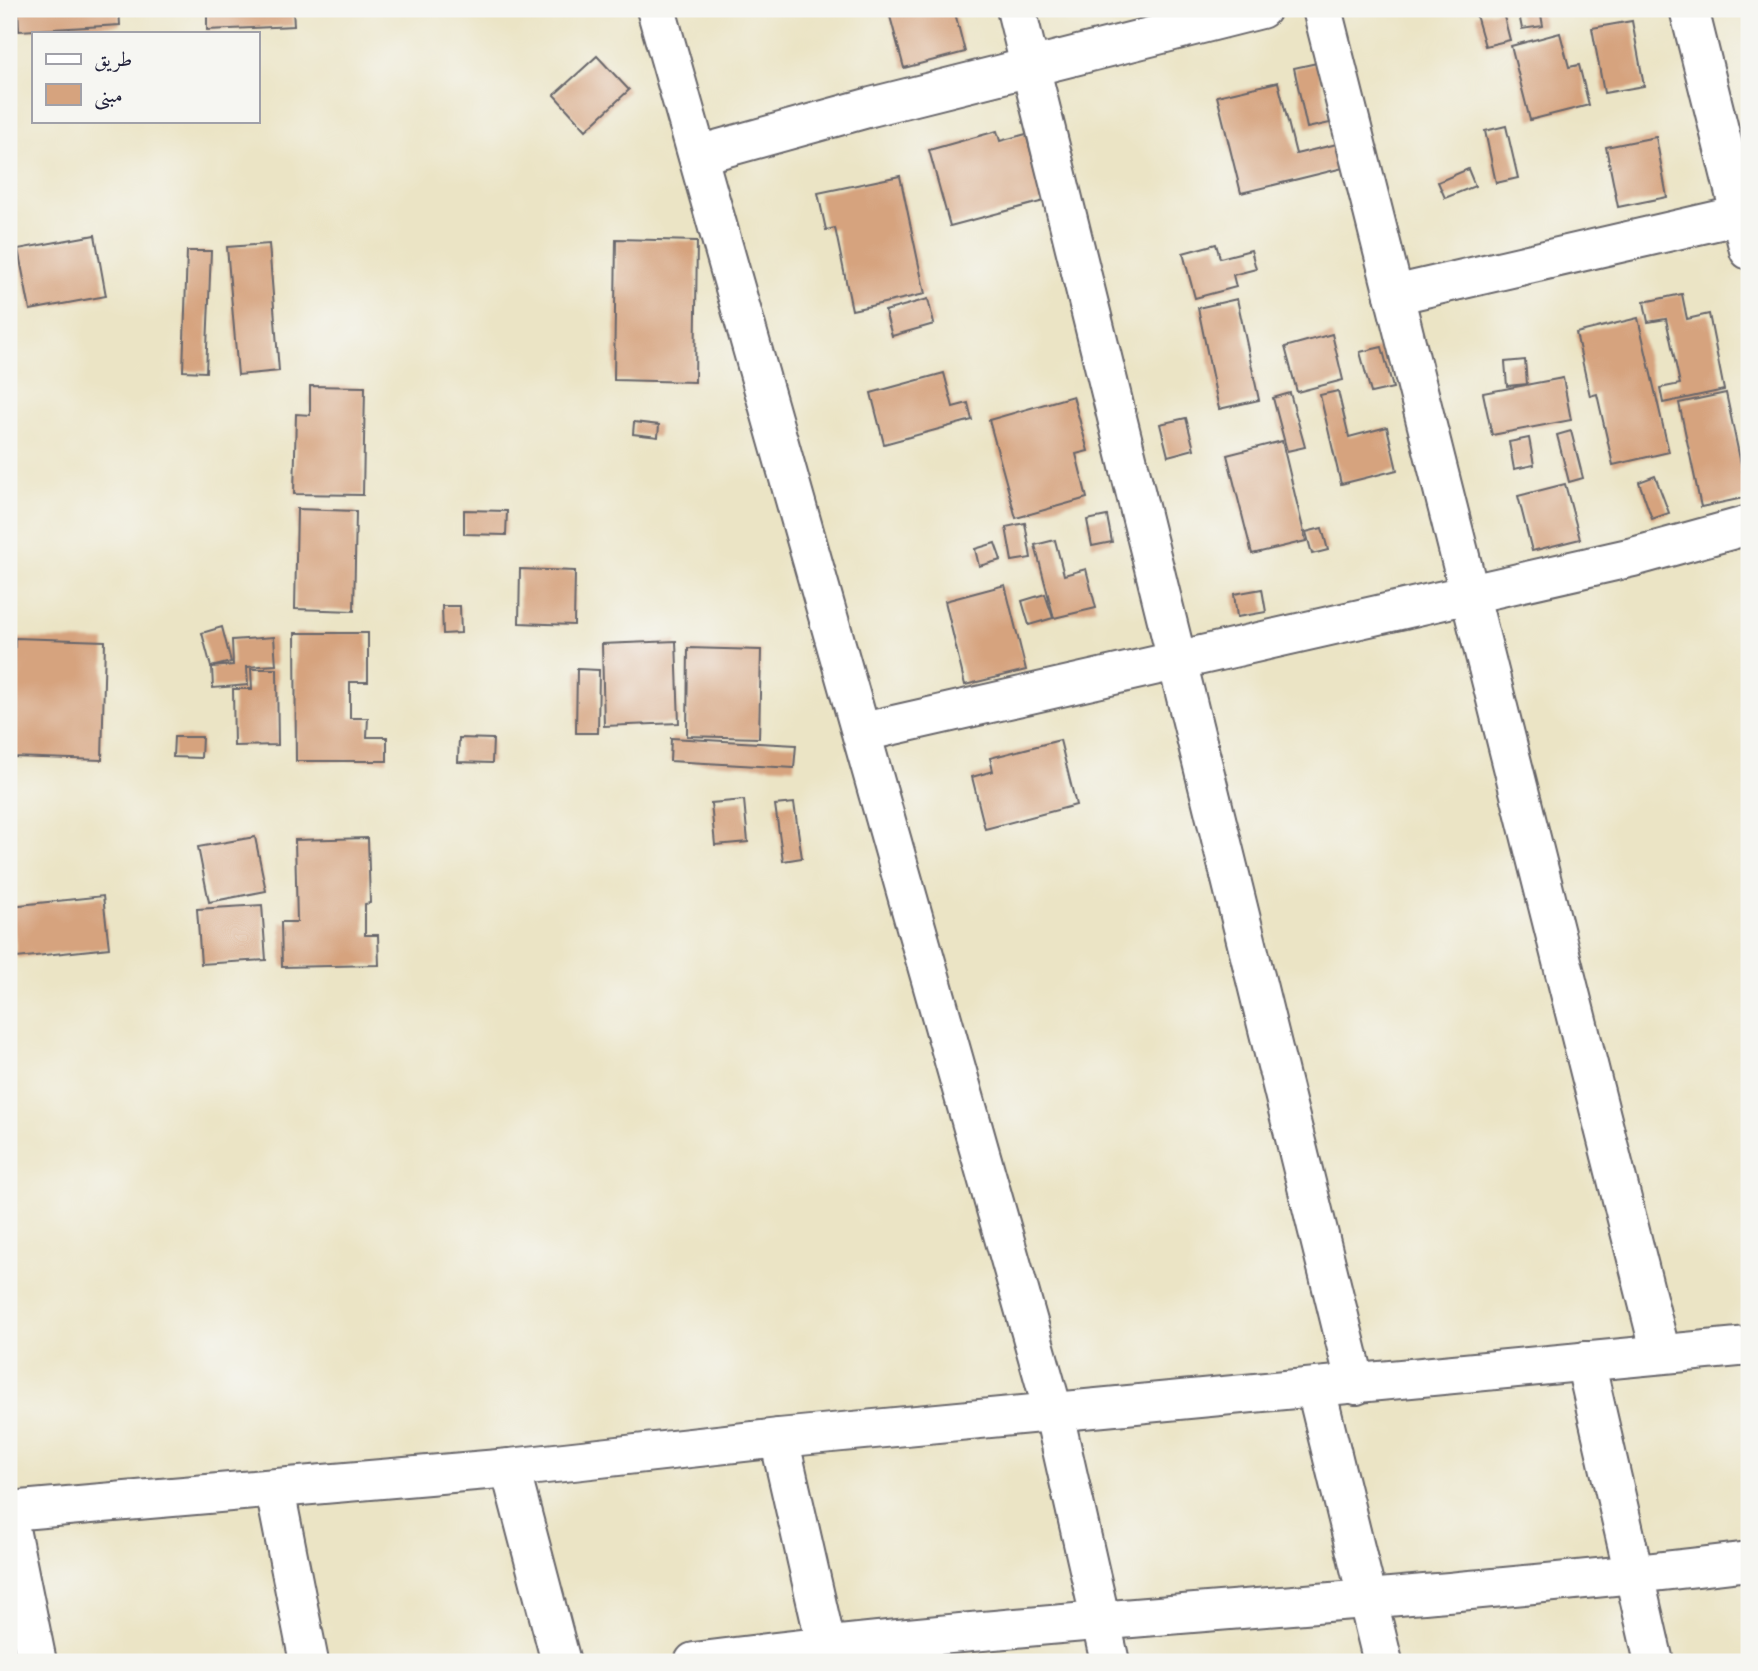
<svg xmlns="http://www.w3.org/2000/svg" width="1758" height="1671" font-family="'IM FELL English',Amiri,serif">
	<rect width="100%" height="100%" fill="#f6f6f2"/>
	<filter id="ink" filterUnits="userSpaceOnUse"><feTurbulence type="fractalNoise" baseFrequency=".0143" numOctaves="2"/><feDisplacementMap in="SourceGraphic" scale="14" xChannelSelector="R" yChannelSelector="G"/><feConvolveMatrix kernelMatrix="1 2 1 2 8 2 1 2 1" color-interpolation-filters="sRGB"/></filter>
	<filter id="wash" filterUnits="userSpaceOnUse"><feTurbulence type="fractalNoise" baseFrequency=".00686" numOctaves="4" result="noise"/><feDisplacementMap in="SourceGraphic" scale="28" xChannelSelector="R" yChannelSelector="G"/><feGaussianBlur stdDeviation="1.57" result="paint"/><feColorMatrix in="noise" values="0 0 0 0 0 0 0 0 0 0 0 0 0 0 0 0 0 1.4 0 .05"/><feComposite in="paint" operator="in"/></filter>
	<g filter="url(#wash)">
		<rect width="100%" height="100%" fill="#ebe4c5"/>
		<g id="blocks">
			<!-- building -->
			<g fill="#d6a37e">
				<polygon points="18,9 119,9 120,25 19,31"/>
				<polygon points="207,9 293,9 294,26 207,30"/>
				<polygon points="888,9 954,9 965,52 904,68"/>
				<polygon points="1502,9 1510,40 1485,46 1476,15"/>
				<polygon points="1518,9 1540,9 1543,26 1522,29"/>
				<polygon points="1632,21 1644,86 1604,93 1592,28"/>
				<polygon points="1560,33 1569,67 1579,65 1589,105 1530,120 1511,46"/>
				<polygon points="597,56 629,90 586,130 554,95"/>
				<polygon points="1317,63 1330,123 1307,128 1294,68"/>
				<polygon points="1278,82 1296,154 1337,144 1343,168 1241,193 1217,96"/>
				<polygon points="1506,126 1518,178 1496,183 1485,131"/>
				<polygon points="997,131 1000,141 1026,134 1044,201 950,226 929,150"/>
				<polygon points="1656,137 1667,197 1618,207 1606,147"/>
				<polygon points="1468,169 1475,186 1445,198 1438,182"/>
				<polygon points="900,176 925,294 852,310 835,228 826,230 818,193"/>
				<polygon points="95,235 106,296 30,310 18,249"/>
				<polygon points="616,239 697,241 695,382 614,380"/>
				<polygon points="269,244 279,371 238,375 227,247"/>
				<polygon points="1216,244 1220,258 1251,250 1256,269 1233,275 1236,287 1195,298 1183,253"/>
				<polygon points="187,251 211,251 206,372 183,371"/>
				<polygon points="1682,294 1687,319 1709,314 1724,390 1663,403 1660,388 1680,384 1666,319 1648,322 1644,302"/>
				<polygon points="928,299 934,324 892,336 885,311"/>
				<polygon points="1237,299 1259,400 1219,409 1198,308"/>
				<polygon points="1638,318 1669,452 1613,465 1597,394 1590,396 1576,333"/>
				<polygon points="1332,334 1343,380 1297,392 1285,347"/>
				<polygon points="1382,347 1393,388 1371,393 1360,352"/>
				<polygon points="1525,360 1527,384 1507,386 1505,362"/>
				<polygon points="944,373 953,407 968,403 972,420 884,444 871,393"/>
				<polygon points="1563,378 1571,420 1492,435 1483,393"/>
				<polygon points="310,386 365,387 363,495 294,494 296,414 310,415"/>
				<polygon points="1338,391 1349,437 1387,427 1397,470 1341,484 1320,395"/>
				<polygon points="1290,393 1305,447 1287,451 1273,398"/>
				<polygon points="1726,393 1748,497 1701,507 1679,403"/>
				<polygon points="1073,396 1088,451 1076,454 1087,498 1016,518 989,420"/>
				<polygon points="1186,418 1194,449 1168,456 1160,424"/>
				<polygon points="634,422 659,425 658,437 633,434"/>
				<polygon points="1571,431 1583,478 1569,482 1557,435"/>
				<polygon points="1529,438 1534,465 1514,469 1509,442"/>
				<polygon points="1282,441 1306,541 1252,554 1227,455"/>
				<polygon points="1655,476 1669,513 1652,519 1639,482"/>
				<polygon points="1565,484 1580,539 1532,551 1518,496"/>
				<polygon points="297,509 356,511 354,611 295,609"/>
				<polygon points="464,510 507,511 506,535 464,534"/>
				<polygon points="1107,516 1112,542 1092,546 1087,520"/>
				<polygon points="1025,523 1031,558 1012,561 1006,527"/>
				<polygon points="1322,528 1328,550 1312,554 1306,532"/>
				<polygon points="1055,540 1064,575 1086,569 1096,608 1054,618 1035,545"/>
				<polygon points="995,543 1001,560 979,566 975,549"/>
				<polygon points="520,569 575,571 574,625 519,623"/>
				<polygon points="1005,585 1026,670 965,685 945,601"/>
				<polygon points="1262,589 1266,612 1237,617 1234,594"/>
				<polygon points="1045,594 1053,618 1029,625 1022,601"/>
				<polygon points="442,606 460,606 461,633 443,634"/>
				<polygon points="222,627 231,662 211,667 202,633"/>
				<polygon points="295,633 368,633 368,682 350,682 350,718 368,718 367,737 387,737 387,761 296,761"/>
				<polygon points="274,637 276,665 247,667 248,685 213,688 212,667 233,665 232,640"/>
				<polygon points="15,638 105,641 102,760 12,757"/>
				<polygon points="676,641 679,723 604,726 602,644"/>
				<polygon points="688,648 761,650 759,738 687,736"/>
				<polygon points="251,669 277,669 278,745 234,746 233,689 252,689"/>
				<polygon points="577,669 599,670 598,733 576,733"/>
				<polygon points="174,737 202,737 201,758 173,757"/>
				<polygon points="459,738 493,739 492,763 458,762"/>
				<polygon points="671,738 796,745 794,768 670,761"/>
				<polygon points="1060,740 1076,805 985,829 972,777 993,771 990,758"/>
				<polygon points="744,800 748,842 715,845 711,803"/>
				<polygon points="794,803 802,858 783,861 775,805"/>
				<polygon points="255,837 266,891 209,902 198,847"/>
				<polygon points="368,838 370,903 365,904 365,935 378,935 379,965 282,967 281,922 297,922 295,840"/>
				<polygon points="103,896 109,948 17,958 11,906"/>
				<polygon points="262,905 266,960 201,964 197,909"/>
			</g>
		</g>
	</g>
	<g filter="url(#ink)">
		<use href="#blocks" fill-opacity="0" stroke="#68666b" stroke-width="2"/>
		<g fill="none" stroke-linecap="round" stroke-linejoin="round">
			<!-- street casing -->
			<g stroke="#68666b" stroke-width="42">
				<g id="street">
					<polyline points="656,9 1054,1414 1110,1662"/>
					<polyline points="1016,9 1356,1385"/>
					<polyline points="1322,9 1661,1354"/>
					<polyline points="1689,9 1749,250"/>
					<polyline points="698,155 871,107 1261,9"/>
					<polyline points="1394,295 1741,215"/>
					<polyline points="863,732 1633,557 1749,525"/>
					<polyline points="1585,1361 1654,1662"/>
					<polyline points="1316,1389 1383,1662"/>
					<polyline points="779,1438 830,1662"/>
					<polyline points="510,1468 561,1662"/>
					<polyline points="275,1490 309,1662"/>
					<polyline points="9,1524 37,1662"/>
					<path d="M 694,1662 C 1045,1617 1398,1604 1749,1561"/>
				</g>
			</g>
			<!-- secondary casing -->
			<g stroke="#68666b" stroke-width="42">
				<polyline id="secondary" points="9,1511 510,1468 779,1438 1749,1346"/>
			</g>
			<!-- street -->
			<use href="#street" stroke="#fff" stroke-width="38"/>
			<!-- secondary -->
			<use href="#secondary" stroke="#fff" stroke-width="38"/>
		</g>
	</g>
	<!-- margin -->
	<rect width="1758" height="1671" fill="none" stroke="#f6f6f2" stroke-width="35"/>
	<!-- legend -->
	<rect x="32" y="32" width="228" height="91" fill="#f6f6f2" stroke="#a1a1a9" stroke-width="2"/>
	<rect x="46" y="54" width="35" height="10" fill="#ffffff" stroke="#a1a1a9" stroke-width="2"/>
	<text x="94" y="66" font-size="21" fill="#22223b">طريق</text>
	<rect x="46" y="84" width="35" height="21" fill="#d6a37e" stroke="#a1a1a9" stroke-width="2"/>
	<text x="94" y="102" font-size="21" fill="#22223b">مبنى</text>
</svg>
